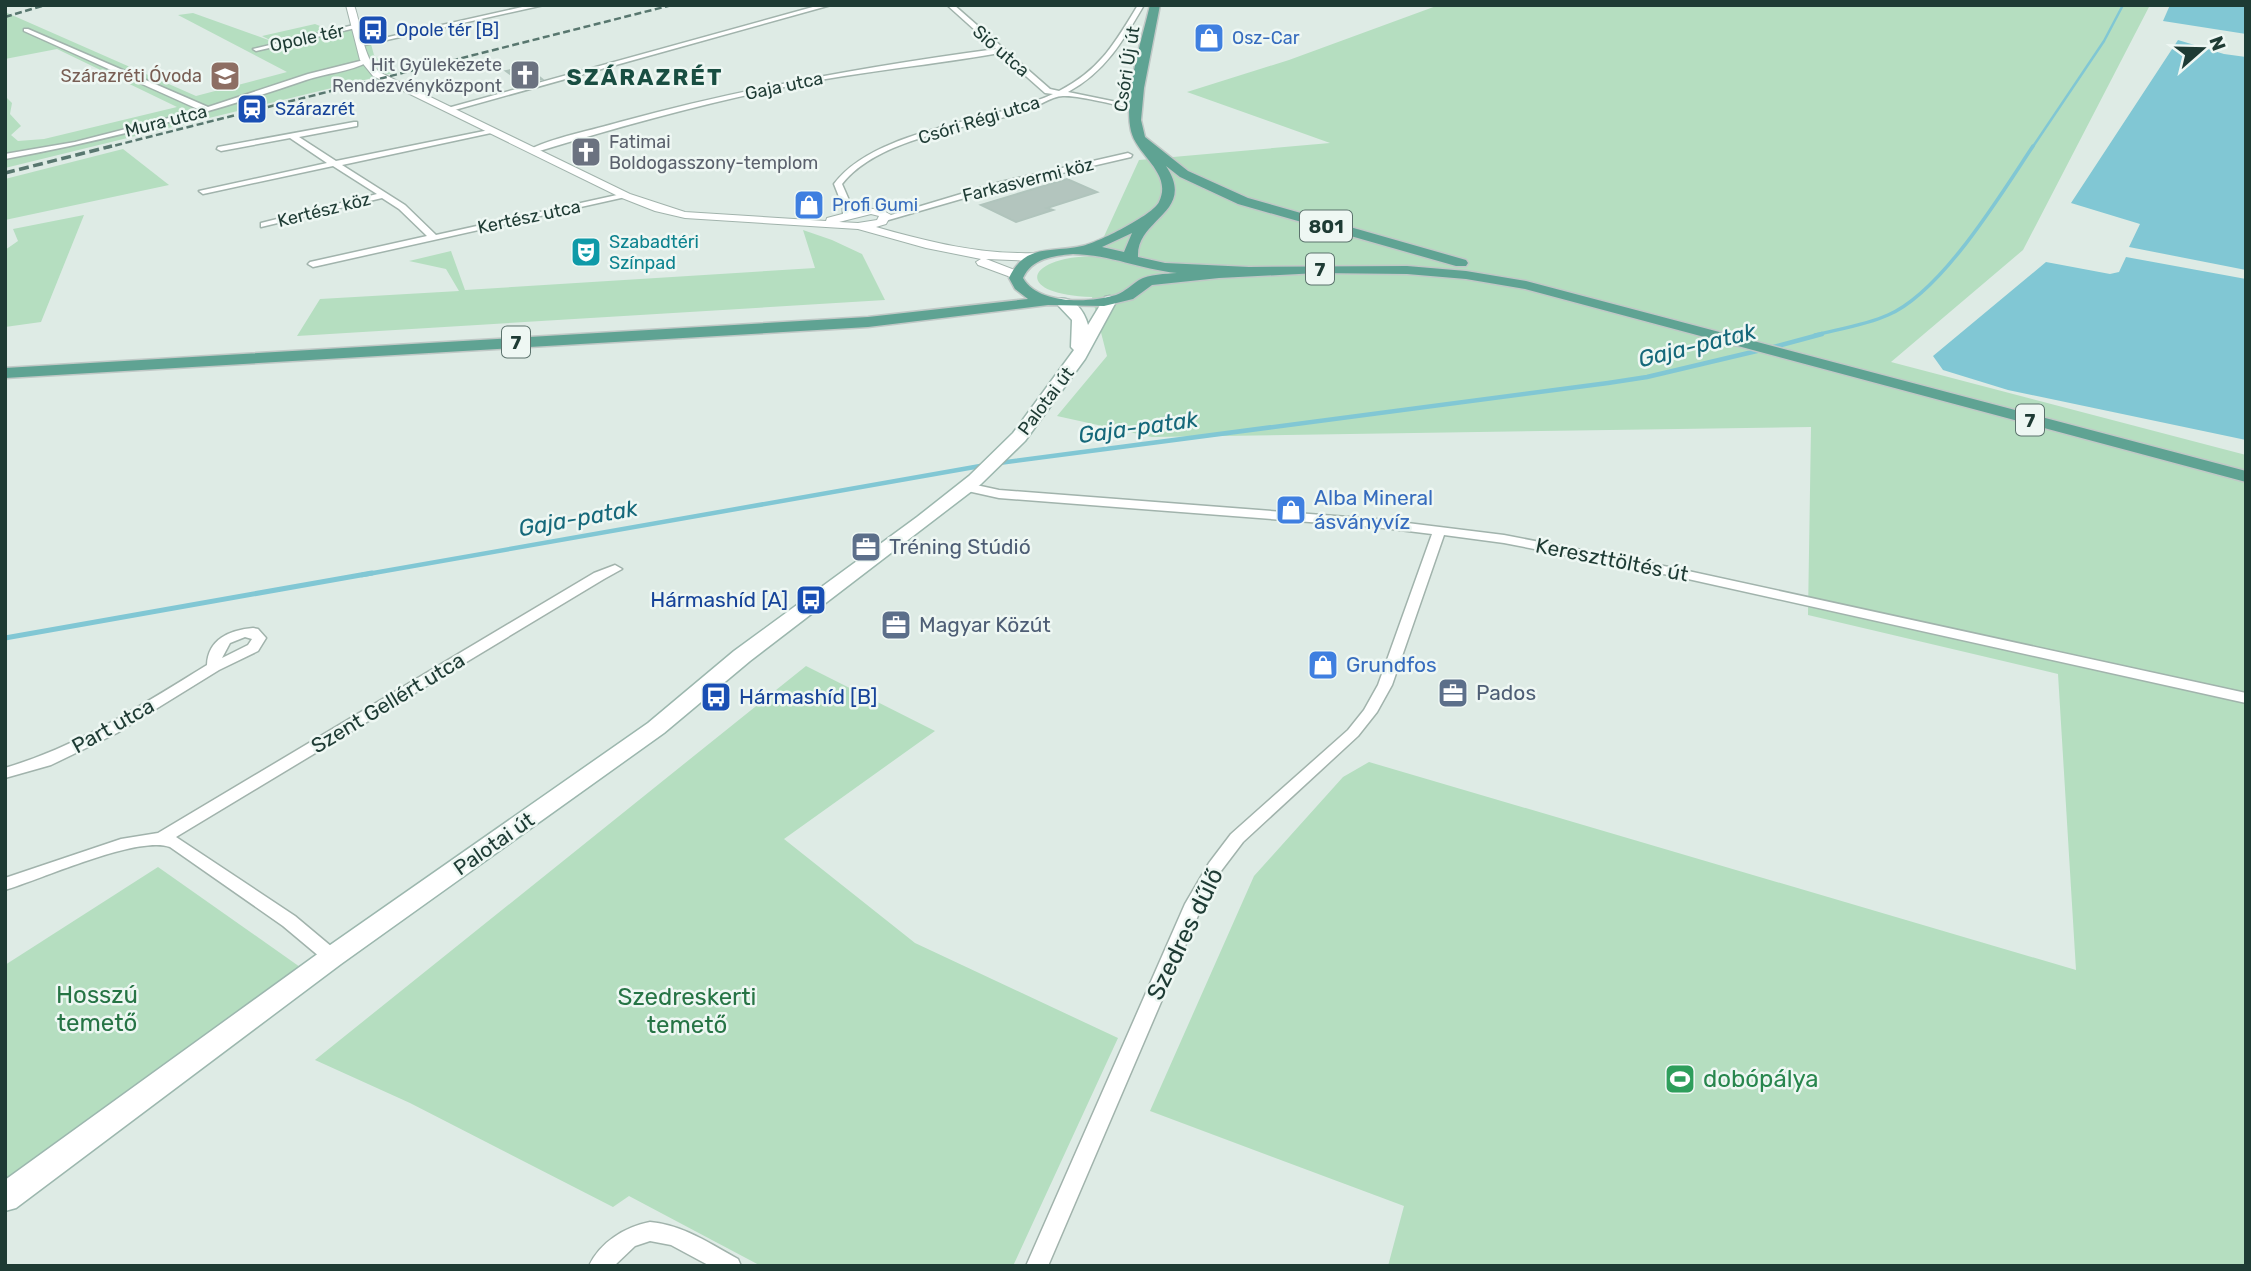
<svg xmlns="http://www.w3.org/2000/svg" width="2251" height="1271" font-family="Rubik,sans-serif">
	<rect width="100%" height="100%" fill="#deebe5"/>
	<!-- green -->
	<g fill="#b5dec0">
		<path d="M 1439,5 L 2150,5 L 2023,250 L 1891,362 L 2246,455 L 2246,1266 L 1388,1266 L 1404,1206 L 1150,1111 L 1254,876 L 1343,777 L 1369,762 L 2076,970 L 2058,674 L 1808,615 L 1811,427 L 1152,437 L 1057,416 L 1107,356 L 1092,297 C 1014,295 1023,257 1095,256 L 1139,160 L 1330,143 L 1187,92 L 1289,60 Z"/>
		<polygon points="5,12 196,96 287,72 178,15 193,13 274,42 262,36 315,24 330,30 365,23 379,28 383,37 371,44 374,55 393,73 5,168 5,96 12,103 10,114 21,126 11,135 18,141 44,139 177,107 57,49 5,59"/>
		<polygon points="123,149 169,185 5,220 5,179"/>
		<polygon points="84,215 41,322 5,327 5,250 18,241 13,229"/>
		<polygon points="803,230 832,240 862,254 885,300 297,336 320,299 459,291 446,269 409,261 451,251 465,290 815,268"/>
		<polygon points="806,666 935,731 784,839 915,943 1118,1038 1013,1266 761,1266 629,1196 613,1207 410,1103 315,1060"/>
		<polygon points="158,867 300,967 5,1183 5,965"/>
	</g>
	<!-- water -->
	<g fill="#81c7d4">
		<polygon points="2170,5 2246,5 2246,34 2163,21"/>
		<polygon points="2178,40 2224,54 2246,57 2246,270 2129,247 2140,224 2071,203"/>
		<polygon points="2126,257 2246,279 2246,440 2008,390 1943,370 1933,356 2046,262 2110,274 2119,272"/>
	</g>
	<g fill="none" stroke-linecap="round" stroke-linejoin="round">
		<!-- stream-far3 -->
		<polyline stroke="#81c7d4" stroke-width="2.5" points="2032,148 2104,41 2123,5"/>
		<!-- stream-far2 -->
		<path stroke="#81c7d4" stroke-width="3.5" d="M 1815,335 C 1839,329 1866,325 1888,315 C 1942,292 2001,194 2033,146"/>
		<!-- stream-far1 -->
		<g stroke="#81c7d4" stroke-width="4.5">
			<polyline points="1770,348 1822,334"/>
			<polyline points="999,463 1608,383 1647,377 1761,350"/>
			<polyline points="362,575 986,465"/>
		</g>
		<!-- stream -->
		<polyline stroke="#81c7d4" stroke-width="5" points="5,638 372,573"/>
	</g>
	<!-- building -->
	<g fill="#b3c5be" stroke="#b0c4bc" stroke-width="2">
		<polygon points="527,67 542,79 521,82 506,71"/>
		<polygon points="1067,179 1097,192 1047,208 1053,210 1016,222 981,205"/>
	</g>
	<g fill="none" stroke-linecap="round" stroke-linejoin="round">
		<!-- minor casing -->
		<g stroke="#a1b3ac" stroke-width="3">
			<g id="minor">
				<polygon points="531,5 544,5 360,46 357,44"/>
				<polygon points="820,5 831,5 451,111 444,109"/>
				<path d="M 947,5 L 954,5 L 1050,89 L 1059,91 C 1100,70 1115,43 1138,5 L 1144,5 C 1123,41 1105,72 1068,92 L 1141,107 L 1137,109 C 1118,106 1080,95 1063,96 C 1051,96 1036,108 1023,112 C 969,128 879,137 842,184 L 852,207 L 851,215 L 847,218 L 843,215 L 843,207 L 834,184 C 876,128 989,123 1053,94 L 1045,93 L 1000,53 C 932,65 863,71 794,85 C 707,102 621,126 536,152 L 529,150 C 547,139 597,129 620,122 C 744,88 869,66 996,49 Z"/>
				<polygon points="358,24 360,27 256,51 253,49"/>
				<path d="M 24,29 L 28,29 L 208,107 L 308,74 L 364,60 L 368,62 C 350,72 326,73 306,80 C 208,114 108,140 5,159 L 5,154 L 75,142 L 200,110 L 24,31 Z"/>
				<polygon points="354,122 357,122 357,126 299,137 336,161 494,129 494,133 491,133 342,165 405,205 436,235 626,193 630,196 313,267 308,264 310,262 427,236 399,209 382,198 261,227 261,223 377,194 333,166 203,194 199,191 327,163 290,138 221,151 217,149 218,147"/>
				<polygon points="1128,153 1132,155 1131,157 1006,186 885,221 881,218 1001,182"/>
				<polygon points="967,483 999,490 1375,519 1504,535 1679,569 2246,693 2246,703 1679,577 1504,543 1444,535 1392,685 1377,712 1358,736 1243,842 1221,871 1203,904 1048,1266 1026,1266 1185,904 1209,863 1231,834 1348,730 1364,710 1378,685 1432,534 1375,527 999,498 963,490 961,487"/>
				<path d="M 615,565 L 622,569 L 604,579 L 176,837 L 295,916 L 338,952 L 341,957 L 338,962 L 332,964 L 326,962 L 283,926 L 170,847 C 138,835 42,879 5,890 L 5,878 L 121,839 L 158,833 L 594,573 Z"/>
				<path d="M 253,628 L 258,629 L 266,638 L 258,651 L 219,670 L 117,733 L 51,765 L 5,778 L 5,768 C 79,746 142,705 207,665 C 208,639 230,630 253,628 ZM 245,637 L 252,639 L 248,645 L 222,658 L 230,643 Z"/>
				<path d="M 650,1222 C 683,1225 709,1243 738,1259 L 741,1266 L 710,1266 L 671,1245 L 650,1241 L 635,1246 L 614,1266 L 589,1266 C 600,1242 625,1227 650,1222 Z"/>
			</g>
		</g>
		<!-- tertiary casing -->
		<g stroke="#a1b3ac" stroke-width="2">
			<path id="tertiary" d="M 346,5 L 354,5 C 362,27 362,56 379,72 L 630,194 L 685,212 L 826,221 L 827,218 L 865,208 L 882,210 L 891,215 L 886,224 L 876,227 C 929,242 981,255 1037,253 L 1043,257 L 1037,261 L 986,259 L 1020,272 L 1020,278 L 1016,279 L 978,265 L 976,262 L 981,259 L 926,248 L 858,229 L 685,218 L 655,211 L 622,198 L 373,76 L 360,60 ZM 871,214 L 879,216 L 877,220 L 858,223 L 839,222 Z"/>
		</g>
		<!-- secondary casing -->
		<g stroke="#9cb7ae" stroke-width="3">
			<path id="secondary" d="M 1110,296 L 1117,300 L 1085,359 L 1025,441 L 981,484 L 750,661 L 664,733 L 341,964 L 16,1208 L 5,1211 L 5,1180 L 323,950 L 648,723 L 734,651 L 917,517 L 969,476 L 1013,433 L 1074,350 L 1071,347 L 1072,320 L 1055,302 L 1057,299 C 1073,296 1084,310 1088,325 L 1105,297 Z"/>
		</g>
		<!-- primary casing -->
		<g stroke="#c0c8c6" stroke-width="3">
			<path id="primary" d="M 1150,5 L 1160,5 L 1144,88 L 1141,120 L 1145,137 L 1188,171 L 1248,198 L 1466,260 L 1468,263 L 1466,266 L 1456,266 L 1238,204 L 1180,177 L 1166,166 C 1197,213 1136,218 1138,257 L 1165,263 L 1249,267 L 1407,266 L 1466,271 L 1526,281 L 2246,471 L 2246,482 L 1525,289 L 1466,279 L 1407,274 L 1318,273 L 1219,278 L 1152,285 L 1133,299 L 1104,306 L 1048,305 L 868,327 L 5,378 L 5,368 L 868,317 L 1028,299 L 1015,289 L 1009,278 C 1025,243 1051,253 1082,246 C 1097,243 1153,215 1159,202 C 1173,173 1137,156 1131,131 C 1123,96 1142,40 1150,5 ZM 1132,233 L 1124,252 L 1102,247 ZM 1073,254 C 1112,255 1139,269 1177,273 C 1166,274 1149,274 1139,280 C 1131,285 1126,291 1116,295 C 1090,303 1038,305 1023,278 C 1032,258 1053,256 1073,254 Z"/>
		</g>
		<!-- minor -->
		<use href="#minor" fill="#fff" fill-rule="evenodd"/>
		<!-- tertiary -->
		<use href="#tertiary" fill="#fff" fill-rule="evenodd"/>
		<!-- secondary -->
		<use href="#secondary" fill="#fff" fill-rule="evenodd"/>
		<!-- primary -->
		<use href="#primary" fill="#5fa393" fill-rule="evenodd"/>
		<!-- rail-far1 -->
		<g stroke="#58776f" stroke-width="2.5" stroke-dasharray="7 3.5" stroke-linecap="butt">
			<polyline points="5,17 45,5"/>
			<polyline points="105,148 672,5"/>
		</g>
		<!-- rail -->
		<polyline stroke="#58776f" stroke-width="3.5" stroke-dasharray="10 4.5" stroke-linecap="butt" points="5,173 112,146"/>
	</g>
	<!-- icons -->
	<defs>
		<g id="bus-square" transform="scale(1.575)"><rect x="-9" y="-9" width="18" height="18" rx="4" fill="#1a4fb4" stroke="#eef7f3"/><path d="M-5-6H5V4H4V6H2V4H-2V6H-4V4H-5ZM-3.5-4V0h7V-4ZM-3.5 1.2v1.5H-2V1.2ZM2 1.2v1.5H3.5V1.2Z" fill="#fff"/></g>
		<g id="shop-square" transform="scale(1.575)"><rect x="-9" y="-9" width="18" height="18" rx="4" fill="#3f7fe0" stroke="#eef7f3"/><path d="M-5-2.5h2.3a2.7 3.5 0 0 1 5.4 0H5L5.5 6h-11ZM-1.5-2.5h3a1.5 2.3 0 0 0-3 0Z" fill="#fff"/></g>
		<g id="church-square" transform="scale(1.575)"><rect x="-9" y="-9" width="18" height="18" rx="4" fill="#6b7280" stroke="#eef7f3"/><path d="M-1.2-6h2.4v3.5h3.3v2.4h-3.3V6h-2.4V-.1h-3.3v-2.4h3.3Z" fill="#fff"/></g>
		<g id="school-square" transform="scale(1.575)"><rect x="-9" y="-9" width="18" height="18" rx="4" fill="#8d6e63" stroke="#eef7f3"/><path d="M0-5L7-2L0 1L-7-2ZM-4 1L0 2.5L4 1V4Q0 6-4 4Z" fill="#fff"/></g>
		<g id="station-square" transform="scale(1.575)"><rect x="-9" y="-9" width="18" height="18" rx="4" fill="#1a4fb4" stroke="#eef7f3"/><path d="M-3-6H3Q5-6 5-4V2Q5 4 3 4L4.5 6H3L1.5 4h-3L-3 6H-4.5L-3 4Q-5 4-5 2V-4Q-5-6-3-6ZM-3.5-4v3h7v-3ZM-3.5 1v1.5H-2V1ZM2 1v1.5H3.5V1Z" fill="#fff"/></g>
		<g id="theatre-square" transform="scale(1.575)"><rect x="-9" y="-9" width="18" height="18" rx="4" fill="#0f9aa8" stroke="#eef7f3"/><path d="M-5-5.5Q0-4 5-5.5V0Q5 5 0 6Q-5 5-5 0ZM-3.3-2.5H-1v1.5H-3.3ZM1-2.5H3.3v1.5H1ZM-2.8 1Q0 5.5 2.8 1Z" fill="#fff"/></g>
		<g id="office-square" transform="scale(1.575)"><rect x="-9" y="-9" width="18" height="18" rx="4" fill="#5c6f8a" stroke="#eef7f3"/><path d="M-6-3h4V-5.5h4V-3h4V5H-6ZM-1-4.5V-3h2v-1.5ZM-6 0V1H6V0Z" fill="#fff"/></g>
		<g id="stadium-square" transform="scale(1.575)"><rect x="-9" y="-9" width="18" height="18" rx="4" fill="#2e9e5b" stroke="#eef7f3"/><path d="M0-5a6.5 5 0 1 0 0 10a6.5 5 0 1 0 0-10ZM-3.5-1.8h7v3.6h-7Z" fill="#fff"/></g>
	</defs>
	<g fill-rule="evenodd">
		<use href="#bus-square" x="373" y="30"/>
		<use href="#shop-square" x="1209" y="38"/>
		<use href="#church-square" x="525" y="75"/>
		<use href="#school-square" x="225" y="76"/>
		<use href="#station-square" x="252" y="109"/>
		<use href="#church-square" x="586" y="152"/>
		<use href="#shop-square" x="809" y="205"/>
		<use href="#theatre-square" x="586" y="252"/>
		<use href="#shop-square" x="1291" y="510"/>
		<use href="#office-square" x="866" y="547"/>
		<use href="#bus-square" x="811" y="600"/>
		<use href="#office-square" x="896" y="625"/>
		<use href="#shop-square" x="1323" y="665"/>
		<use href="#office-square" x="1453" y="693"/>
		<use href="#bus-square" x="716" y="697"/>
		<use href="#stadium-square" x="1680" y="1079"/>
	</g>
	<g text-anchor="middle" stroke-width="5" stroke-linejoin="round" paint-order="stroke">
		<!-- far-transit labels -->
		<g font-size="18" fill="#164399" stroke="#eef7f3" text-anchor="start">
			<text x="396" y="36">Opole tér [B]</text>
			<text x="275" y="115">Szárazrét</text>
		</g>
		<!-- far-street labels -->
		<g font-size="18" fill="#1e3b34" stroke="#eef7f3">
			<text transform="translate(307 38) rotate(-12)" y="6">Opole tér</text>
			<text transform="translate(1001 51) rotate(41)" y="6">Sió utca</text>
			<text transform="translate(1127 69) rotate(-81)" y="6">Csóri Új út</text>
			<text transform="translate(784 86) rotate(-12)" y="6">Gaja utca</text>
			<text transform="translate(979 120) rotate(-17)" y="6">Csóri Régi utca</text>
			<text transform="translate(166 121) rotate(-14)" y="6">Mura utca</text>
			<text transform="translate(1028 180) rotate(-14)" y="6">Farkasvermi köz</text>
			<text transform="translate(324 210) rotate(-14)" y="6">Kertész köz</text>
			<text transform="translate(529 217) rotate(-12)" y="6">Kertész utca</text>
			<text transform="translate(1046 401) rotate(-53)" y="6">Palotai út</text>
		</g>
		<!-- far-shop labels -->
		<g font-size="18" fill="#366cbe" stroke="#eef7f3" text-anchor="start">
			<text x="1232" y="44">Osz-Car</text>
			<text x="832" y="211">Profi Gumi</text>
		</g>
		<!-- far-worship labels -->
		<g font-size="18" fill="#5b616d" stroke="#eef7f3" text-anchor="end">
			<text x="502" y="71">Hit Gyülekezete<tspan x="502" dy="21">Rendezvényközpont</tspan></text>
			<text x="609" y="148" text-anchor="start">Fatimai<tspan x="609" dy="21">Boldogasszony-templom</tspan></text>
		</g>
		<!-- far-education labels -->
		<g font-size="18" fill="#785e54" stroke="#eef7f3" text-anchor="end">
			<text x="202" y="82">Szárazréti Óvoda</text>
		</g>
		<!-- far-culture labels -->
		<g font-size="18" fill="#0d838f" stroke="#eef7f3" text-anchor="start">
			<text x="609" y="248">Szabadtéri<tspan x="609" dy="21">Színpad</tspan></text>
		</g>
		<!-- shield labels -->
		<g fill="#eef7f3" stroke="#5c736d" stroke-width="2">
			<rect x="1300" y="210.5" width="52" height="31" rx="5"/>
			<rect x="1306" y="253.5" width="28" height="31" rx="5"/>
			<rect x="502" y="326.5" width="28" height="31" rx="5"/>
			<rect x="2016" y="404.5" width="28" height="31" rx="5"/>
		</g>
		<g font-size="19" font-weight="bold" fill="#1e3b34">
			<text x="1326" y="233">801</text>
			<text x="1320" y="276">7</text>
			<text x="516" y="349">7</text>
			<text x="2030" y="427">7</text>
		</g>
		<!-- shop labels -->
		<g font-size="21" fill="#366cbe" stroke="#eef7f3" text-anchor="start">
			<text x="1314" y="505">Alba Mineral<tspan x="1314" dy="24">ásványvíz</tspan></text>
			<text x="1346" y="672">Grundfos</text>
		</g>
		<!-- service labels -->
		<g font-size="21" fill="#4e5e75" stroke="#eef7f3" text-anchor="start">
			<text x="889" y="554">Tréning Stúdió</text>
			<text x="919" y="632">Magyar Közút</text>
			<text x="1476" y="700">Pados</text>
		</g>
		<!-- street labels -->
		<g font-size="21" fill="#1e3b34" stroke="#eef7f3">
			<text transform="translate(1612 560) rotate(11)" y="7">Kereszttöltés út</text>
			<text transform="translate(388 703) rotate(-31)" y="7">Szent Gellért utca</text>
			<text transform="translate(113 726) rotate(-29)" y="7">Part utca</text>
			<text transform="translate(494 844) rotate(-35)" y="7">Palotai út</text>
		</g>
		<!-- transit labels -->
		<g font-size="21" fill="#164399" stroke="#eef7f3" text-anchor="end">
			<text x="788" y="607">Hármashíd [A]</text>
			<text x="739" y="704" text-anchor="start">Hármashíd [B]</text>
		</g>
		<!-- far-district labels -->
		<g font-size="23" font-weight="bold" letter-spacing="2" fill="#194e42" stroke="#eef7f3">
			<text x="645" y="85">SZÁRAZRÉT</text>
		</g>
		<!-- water labels -->
		<g font-size="23" font-style="italic" fill="#15687a" stroke="#eef7f3">
			<text transform="translate(1697 345) rotate(-14)" y="8">Gaja-patak</text>
			<text transform="translate(1138 427) rotate(-8)" y="8">Gaja-patak</text>
			<text transform="translate(578 518) rotate(-10)" y="8">Gaja-patak</text>
		</g>
		<!-- near-street labels -->
		<g font-size="24" fill="#1e3b34" stroke="#eef7f3">
			<text transform="translate(1185 934) rotate(-64)" y="8">Szedres dűlő</text>
		</g>
		<!-- near-park labels -->
		<g font-size="24" fill="#267445" stroke="#eef7f3">
			<text x="97" y="1003">Hosszú<tspan x="97" dy="28">temető</tspan></text>
			<text x="687" y="1005">Szedreskerti<tspan x="687" dy="28">temető</tspan></text>
		</g>
		<!-- near-leisure labels -->
		<g font-size="24" fill="#27864d" stroke="#eef7f3" text-anchor="start">
			<text x="1703" y="1087">dobópálya</text>
		</g>
	</g>
	<!-- border -->
	<rect width="2251" height="1271" fill="none" stroke="#1e3b34" stroke-width="14"/>
	<!-- north arrow -->
	<g transform="translate(2202 49) rotate(70)" stroke="#eef7f3" stroke-width="5" paint-order="stroke">
	<path d="M0-5L12 26L0 18L-12 26Z" fill="#1e3b34"/>
	<text y="-10" font-size="19" font-weight="bold" text-anchor="middle" fill="#1e3b34">N</text>
	</g>
</svg>
